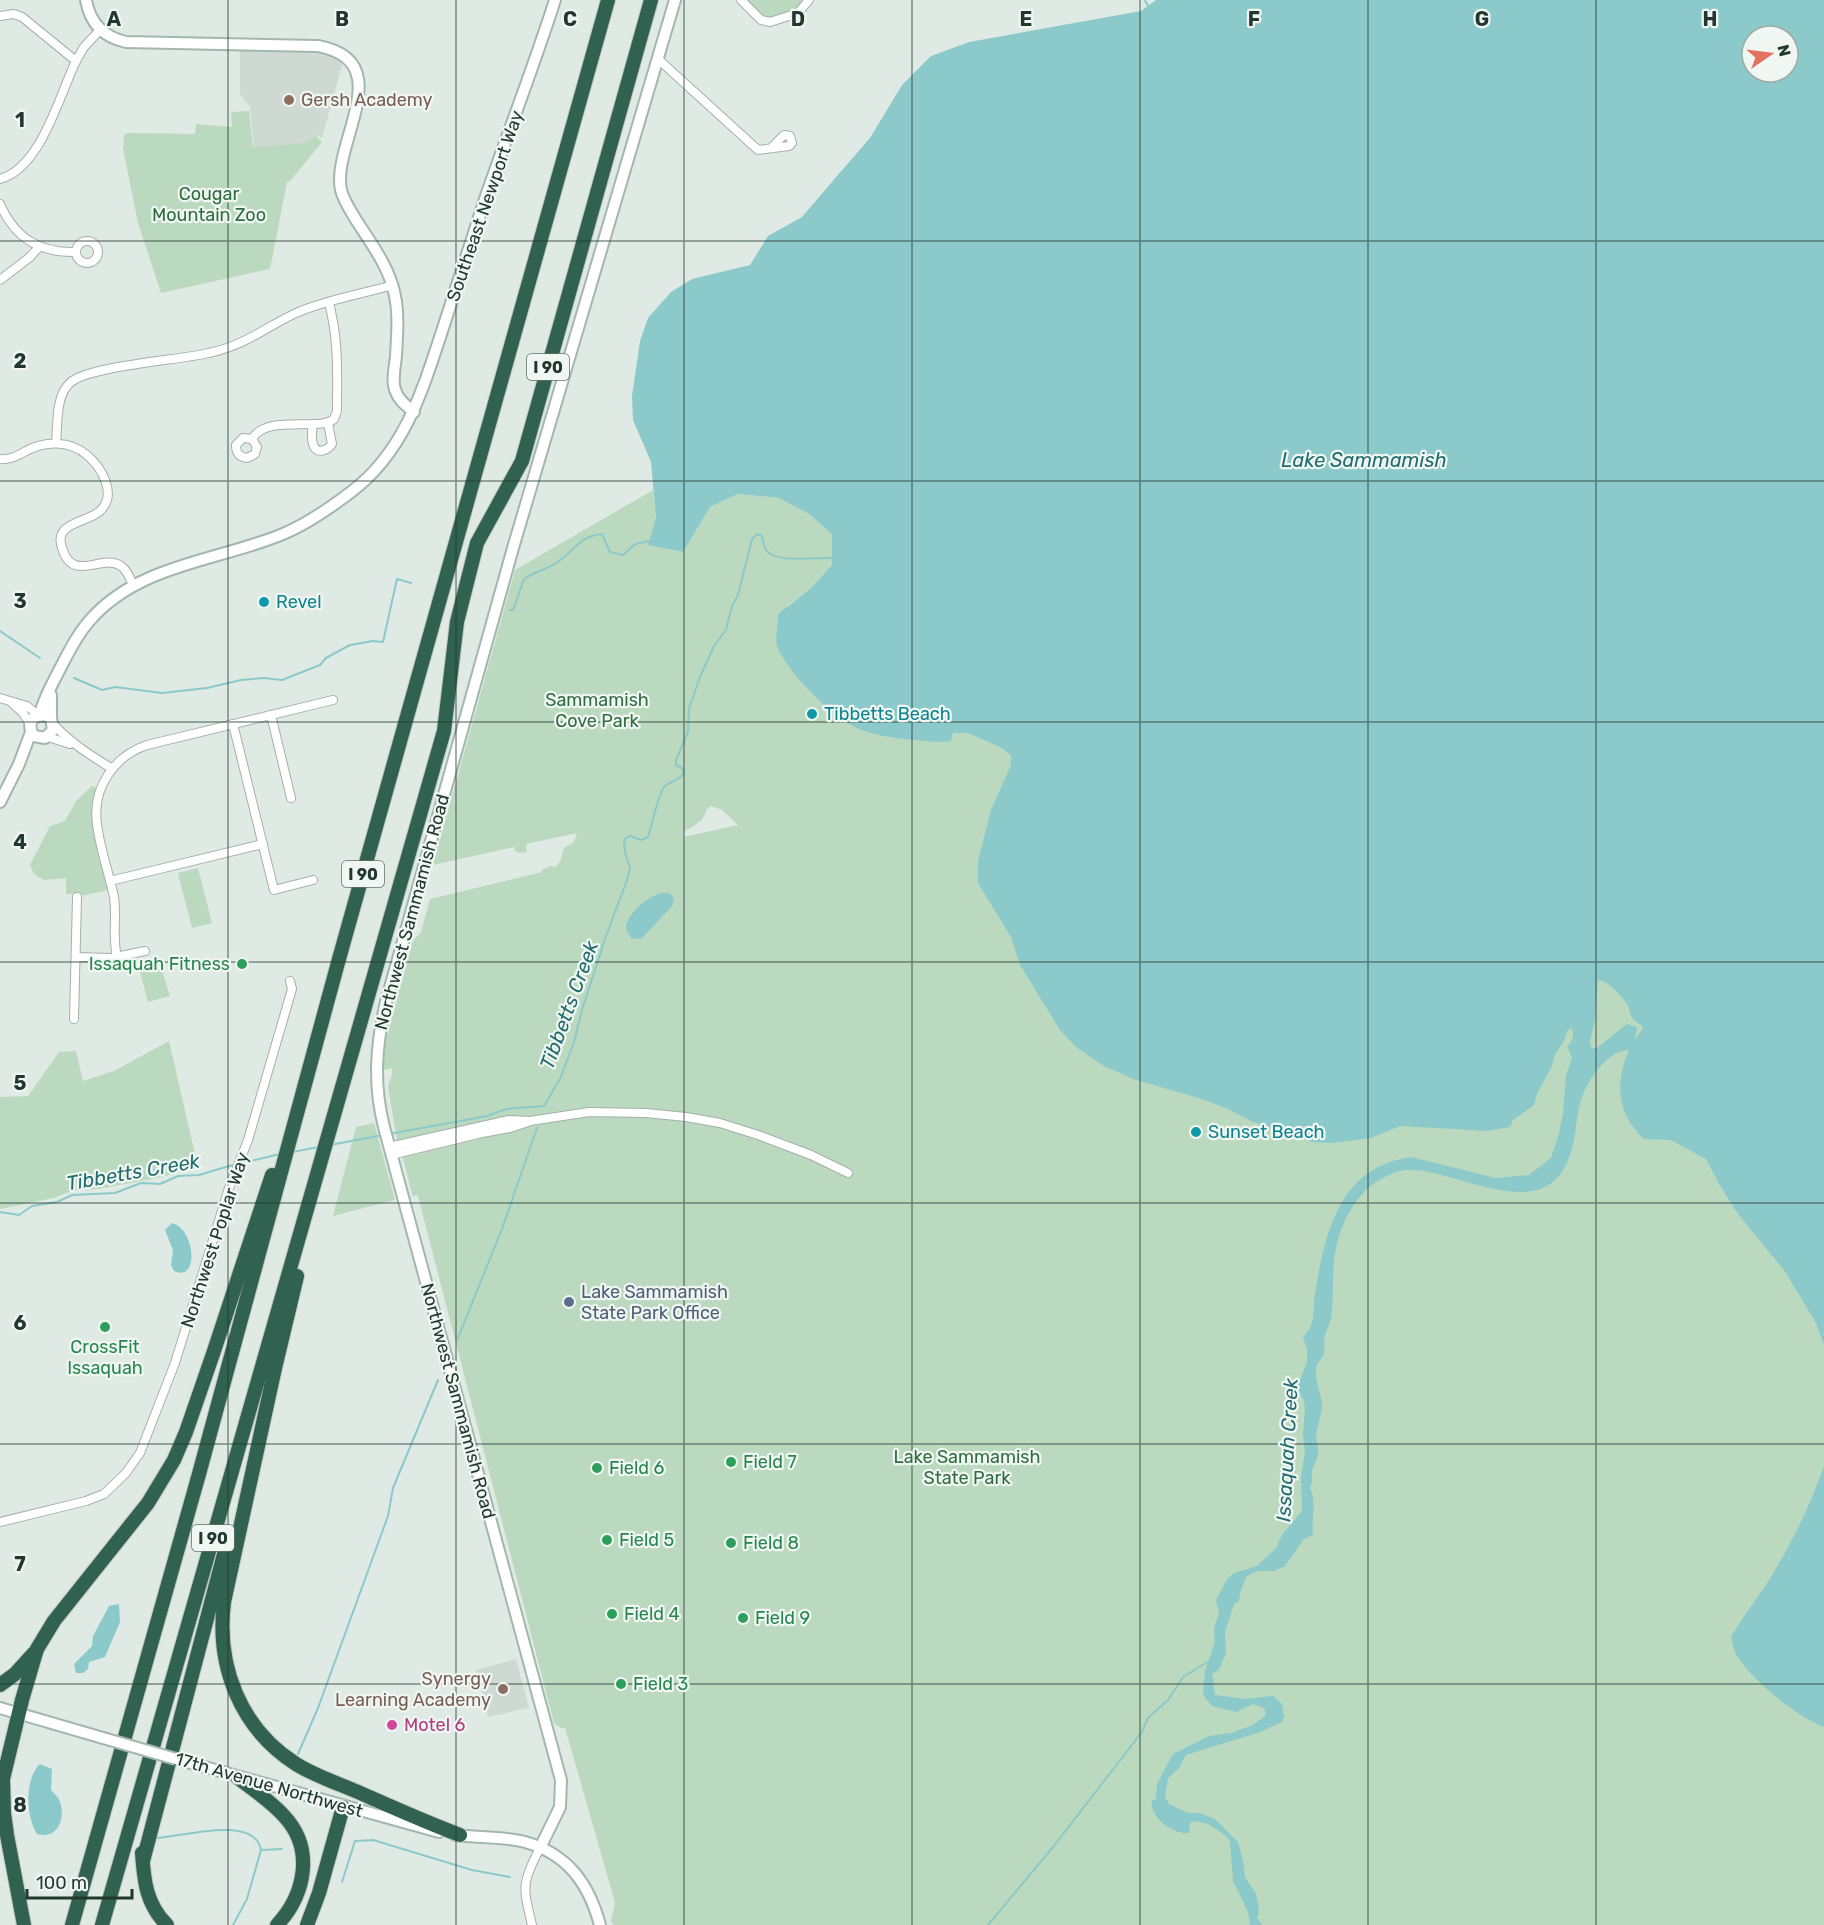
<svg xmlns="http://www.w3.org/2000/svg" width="1824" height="1925" font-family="Rubik,sans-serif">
	<rect width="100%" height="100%" fill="#e0eae4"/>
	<!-- built -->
	<g fill="#cfd9d3">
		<polygon points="240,49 291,52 319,50 343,61 322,138 317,135 304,143 254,147 250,107 240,94"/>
		<polygon points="516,1659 529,1708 488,1717 476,1670"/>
	</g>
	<!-- green -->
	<g fill="#bbd9bf" fill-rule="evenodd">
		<polygon points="741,0 809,0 801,11 765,22"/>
		<polygon points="249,111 253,147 304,143 316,136 322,142 291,180 287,182 270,269 161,293 138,223 123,149 124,135 128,133 195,134 196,124 232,127 231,112"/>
		<path d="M 653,490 L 656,519 L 649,545 L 683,552 L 710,507 L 738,494 L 779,498 L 809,514 L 832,534 L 832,565 L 811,588 L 787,606 L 1581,944 L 1600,943 L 1824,1256 L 1824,1925 L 613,1925 L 611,1921 L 615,1903 L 565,1728 L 561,1728 L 554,1723 L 419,1200 L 417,1194 L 413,1197 L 402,1155 L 399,1153 L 388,1086 L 392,1075 L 392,1068 L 384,1070 L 382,1054 L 413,941 L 421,932 L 430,899 L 542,872 L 542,870 L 550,866 L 555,867 L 560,862 L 564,848 L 574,842 L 577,833 L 526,844 L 527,852 L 519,853 L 515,851 L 514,847 L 433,865 L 515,570 ZM 711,806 L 722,810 L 738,825 L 683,837 L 684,832 C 693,826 705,821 706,810 Z"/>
		<polygon points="92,786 101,789 97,805 112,889 86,895 66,894 66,878 44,880 34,874 30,865 50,826 65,821 76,801"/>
		<polygon points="198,868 212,923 192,928 178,873"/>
		<polygon points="159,960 170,996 148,1002 138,965"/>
		<polygon points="169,1041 198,1167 157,1178 98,1189 72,1191 54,1198 0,1209 0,1097 28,1096 59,1052 76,1051 83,1081 114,1071"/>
		<polygon points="374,1123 395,1200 333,1216 356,1127"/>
	</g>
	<!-- water -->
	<g fill="#8cc9ca" fill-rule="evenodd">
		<path d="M 1156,0 L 1824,0 L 1824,1345 L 1816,1323 L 1784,1270 L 1738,1214 L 1719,1184 L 1706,1159 L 1671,1140 L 1644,1139 C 1616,1113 1615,1082 1629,1050 C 1607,1049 1585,1084 1580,1103 C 1574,1129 1576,1160 1555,1180 C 1523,1211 1452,1172 1415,1170 C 1406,1169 1397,1171 1389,1175 C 1355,1189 1337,1228 1334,1263 C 1332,1281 1334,1300 1331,1318 C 1330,1324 1327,1329 1325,1335 C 1323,1341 1325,1347 1324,1353 C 1322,1360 1317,1362 1316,1369 C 1315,1382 1321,1392 1322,1405 C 1322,1415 1317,1426 1316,1436 C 1316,1441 1318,1445 1318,1449 C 1319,1458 1314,1464 1312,1471 C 1311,1478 1314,1479 1310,1488 C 1317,1501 1311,1520 1313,1535 L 1303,1540 L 1285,1566 L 1274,1571 L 1257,1571 L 1246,1577 L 1240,1593 L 1239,1601 L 1234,1604 L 1225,1632 L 1226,1653 L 1219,1670 L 1212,1674 L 1215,1695 L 1246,1699 L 1273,1696 L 1282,1704 L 1284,1717 L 1282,1722 L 1260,1732 L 1186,1755 L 1179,1768 L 1168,1778 L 1165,1797 L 1169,1804 L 1188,1813 L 1199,1813 L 1215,1819 L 1238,1842 L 1243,1860 L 1245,1877 L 1256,1894 L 1258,1904 L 1259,1912 L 1257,1918 L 1262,1925 L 1250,1925 L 1248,1912 L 1233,1881 L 1230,1841 L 1225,1835 L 1208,1824 L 1194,1821 L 1190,1823 L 1189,1833 C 1175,1835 1149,1818 1152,1801 L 1156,1799 L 1157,1784 L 1173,1754 L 1209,1736 L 1231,1733 L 1253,1725 L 1266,1715 L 1264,1708 L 1253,1704 L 1236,1712 L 1212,1706 L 1205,1698 L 1203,1692 L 1205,1671 L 1215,1642 L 1214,1628 L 1219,1613 L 1216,1600 L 1227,1579 L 1234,1573 L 1257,1566 L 1276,1548 L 1282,1535 L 1302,1511 L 1301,1477 L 1305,1451 L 1303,1434 L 1305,1409 L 1304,1401 L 1297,1387 L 1307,1362 L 1307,1350 L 1303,1337 C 1317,1323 1312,1312 1315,1294 C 1325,1233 1339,1167 1411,1157 L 1496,1178 L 1529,1175 L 1551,1158 L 1559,1133 L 1563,1113 L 1566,1076 L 1572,1058 L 1567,1046 C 1573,1042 1575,1033 1571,1028 L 1567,1031 L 1565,1039 L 1555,1055 L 1552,1066 L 1537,1094 L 1534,1105 L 1513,1120 L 1510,1127 L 1487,1131 L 1400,1126 L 1371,1138 L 1333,1143 L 1313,1142 L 1300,1138 L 1282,1128 L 1275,1129 L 1253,1122 L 1228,1109 L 1205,1100 L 1133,1079 L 1102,1065 L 1076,1047 L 1060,1030 L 1020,965 L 1011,937 L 978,883 L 978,861 L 991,810 L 1011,765 L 1011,755 L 1000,747 L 968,733 L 953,733 L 951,741 C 939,743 927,741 914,740 C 858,735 842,725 803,684 C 796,676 780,656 777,646 C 775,637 778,624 778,614 L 811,588 L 832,565 L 832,534 L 809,514 L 779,498 L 738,494 L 710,507 L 683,552 L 648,545 L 656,518 L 651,462 L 633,420 L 632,396 L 640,341 L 648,318 L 671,292 L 692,279 L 750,265 L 768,236 L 802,217 L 837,176 L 870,138 L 902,85 L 931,56 L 969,42 L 1141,11 ZM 1752,36 L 1788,36 L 1788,72 L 1752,72 ZM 1598,980 C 1609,981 1621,995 1627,1004 C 1630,1008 1629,1014 1632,1018 C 1636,1023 1640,1023 1643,1028 L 1635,1040 L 1637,1027 L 1627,1024 L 1598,1047 L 1592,1049 L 1590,1042 L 1595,1019 Z"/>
		<path d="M 661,893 L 668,893 L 672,895 L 674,901 L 672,906 L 642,938 L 633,939 C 612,924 646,897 661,893 Z"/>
		<path d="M 172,1223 C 195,1228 200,1283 174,1271 L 171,1265 L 173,1250 L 165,1230 Z"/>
		<path d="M 1824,1466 L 1824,1727 C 1797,1717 1755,1682 1739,1659 C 1734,1653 1733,1644 1731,1637 C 1745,1613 1763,1591 1777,1567 C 1796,1534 1812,1501 1824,1466 Z"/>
		<polygon points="119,1604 120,1622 105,1657 89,1662 88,1669 83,1673 76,1673 74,1664 92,1646 93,1636 109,1606"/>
		<path d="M 40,1764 L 52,1769 L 51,1790 C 54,1794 59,1797 60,1802 C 66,1819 57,1840 37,1834 C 26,1817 24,1779 40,1764 Z"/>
	</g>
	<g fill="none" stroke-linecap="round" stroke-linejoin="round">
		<!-- stream -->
		<g stroke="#8cc9ca" stroke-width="2">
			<polyline points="1145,0 1149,8"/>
			<path d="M 510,610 L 513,610 L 524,579 C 534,572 548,569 558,562 C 576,549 578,537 602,534 L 610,552 L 623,555 L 635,544 L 650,541"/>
			<polyline points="0,631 40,658"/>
			<polyline points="74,678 102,690 115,687 162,693 207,688 241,680 264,678 282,680 320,665 326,658 350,645 373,641 383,642 397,579 411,583"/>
			<path d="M 389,1134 L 487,1116 L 506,1109 L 544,1106 L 561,1077 L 574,1042 L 582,1010 L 606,936 L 626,883 L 630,868 L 625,852 L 624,842 L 626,838 L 630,836 L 641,840 L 648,837 C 651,828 659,792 664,787 C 670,782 678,780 684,774 L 682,768 L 676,765 L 676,760 L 688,732 L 689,708 L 700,677 L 714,646 L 726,630 L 732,606 L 738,595 L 752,539 L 757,534 L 762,536 C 763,540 764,547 766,550 C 777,564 815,557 832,558"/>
			<polyline points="330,1145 383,1135"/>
			<polyline points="292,1152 319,1147"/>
			<polyline points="242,1163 280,1154"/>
			<polyline points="0,1212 19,1215 32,1206 57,1202 72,1195 115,1193 141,1183 160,1184 178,1176 199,1175 236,1164"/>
			<polyline points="458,1338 502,1229 537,1128"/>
			<polyline points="298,1754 318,1708 388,1516 393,1488 438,1380"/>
			<path d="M 157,1838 C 180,1837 255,1814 261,1850 L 247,1899 L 233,1925"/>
			<polyline points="261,1850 282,1849"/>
			<polyline points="342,1882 355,1841 373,1840 472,1870 510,1877"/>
			<polyline points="988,1925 1053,1847 1142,1732 1148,1718 1168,1700 1183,1677 1209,1661"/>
		</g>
		<!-- street casing -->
		<g stroke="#a3b1aa" stroke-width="10">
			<g id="street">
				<polyline points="741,0 761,20 770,22 798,13 809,0"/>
				<polyline points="0,16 14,14 22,17 76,61"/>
				<polyline points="658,59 758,150 789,146 792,143 790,136 784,135 772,147"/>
				<path d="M 0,179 C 41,168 59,96 76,61 L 84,47 L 100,30"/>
				<path d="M 0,204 C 15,238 39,253 76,252"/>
				<circle cx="87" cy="252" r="11"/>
				<polyline points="0,280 30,257 39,247"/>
				<path d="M 313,424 C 312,430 311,438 313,444 C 316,455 327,451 332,444 L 328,423"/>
				<path d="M 252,439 L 257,447 L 255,454 L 247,458 C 239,457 236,453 236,445 L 243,438 L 252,439 C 267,413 320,432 334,419 L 337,411 C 337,371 339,342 329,303"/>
				<path d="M 56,443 C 58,424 55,395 71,382 C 90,366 180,360 209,353 C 246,345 264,328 296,313 C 325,300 362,294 393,285"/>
				<path d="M 0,459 C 10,460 17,456 26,451 C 45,441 69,440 87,455 C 101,467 118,494 100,511 C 87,523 53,522 62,548 C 73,584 102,553 121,566 C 127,570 130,578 133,585"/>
				<polyline points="0,698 10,701"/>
				<polyline points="271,715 291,798"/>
				<polyline points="30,724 23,713 10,701 27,706 38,715"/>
				<polyline points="233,724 274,890 313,880"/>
				<path d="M 54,725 C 71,743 90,755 111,768"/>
				<polyline points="48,737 70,744"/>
				<polyline points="110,881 263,844"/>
				<polyline points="76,957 111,958 145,951"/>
				<path d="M 117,957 C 112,937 117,917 114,897 C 109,873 100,849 97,824 C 92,788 114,756 147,745 L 333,700"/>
				<polyline points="74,1019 77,897"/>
				<polyline points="389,1147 509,1120 530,1121 589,1112 646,1113 686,1117 720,1123 758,1135 811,1155 848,1173"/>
				<polyline points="391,1155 482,1133 510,1128 528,1122"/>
				<polyline points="0,1522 86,1501 104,1494 126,1473 140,1453 175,1363 229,1188 248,1140 292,989 290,981"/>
				<path d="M 532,1925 C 523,1887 521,1884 540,1848"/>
			</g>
		</g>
		<!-- secondary casing -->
		<g stroke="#a2b7ad" stroke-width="14">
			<g id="secondary">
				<path d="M 86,0 C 90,23 103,37 126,42 L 318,46 C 400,61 331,144 341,190 C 344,202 352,213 358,223 C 373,246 390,269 395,296 C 399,316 397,336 396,356 C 395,367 391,382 396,392 C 399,401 407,406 414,412"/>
				<path d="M 40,714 C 44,697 55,679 63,663 C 71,647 79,632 91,619 C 140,564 218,561 283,534 C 307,524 330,508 351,492 C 407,450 424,385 445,322 C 459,280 472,238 486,196 C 509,130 534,66 555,0"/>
				<path d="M 51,718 L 44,715 L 34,717 C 29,723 29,729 34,736 L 45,738 L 53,730 L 51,718 L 51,695"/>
				<polyline points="0,802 19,764 31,732"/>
				<polyline points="0,1708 103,1738"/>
				<polyline points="176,1759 439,1832"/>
				<path d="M 455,1835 C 478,1838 502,1836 525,1842 C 568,1854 589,1884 600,1925"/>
				<path d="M 540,1848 L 560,1807 L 561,1780 L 384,1127 C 373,1084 376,1045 386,1002 L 513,548 L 675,0"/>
			</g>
		</g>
		<!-- highway casing -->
		<g stroke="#c1c7c5" stroke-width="16">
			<g id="highway">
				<path d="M 297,1276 L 275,1368 L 224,1602 C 216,1666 240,1728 296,1764 C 315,1776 337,1783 358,1792 C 392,1807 425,1822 460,1835"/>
				<polyline points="0,1685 15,1674 34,1653"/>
				<path d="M 237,1777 C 252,1789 271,1801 284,1816 C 315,1849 305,1895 277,1925"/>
				<path d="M 142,1853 C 144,1881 146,1904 167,1925"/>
				<polyline points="143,1861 229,1535"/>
				<polyline points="24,1925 7,1835 4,1813 3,1779 22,1700 37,1649 54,1621 148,1503 174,1460 186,1432 214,1351 272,1175"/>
				<polyline points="72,1925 199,1474 339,959 608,0"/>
				<polyline points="102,1925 444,731 457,622 477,543 522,461 651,0"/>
				<polyline points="307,1925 319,1893 343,1807"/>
			</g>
		</g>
		<!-- street -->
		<use href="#street" stroke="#fff" stroke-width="8"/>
		<!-- secondary -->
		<use href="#secondary" stroke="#fff" stroke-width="10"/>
		<!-- highway -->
		<use href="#highway" stroke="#316251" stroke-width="14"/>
		<!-- secondary-bridge casing -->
		<g stroke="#a2b7ad" stroke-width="14" stroke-linecap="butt">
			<polyline id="secondary-bridge" points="103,1738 176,1759"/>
		</g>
		<!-- secondary-bridge -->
		<use href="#secondary-bridge" stroke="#fff" stroke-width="10"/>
	</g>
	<!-- grid -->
	<path fill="none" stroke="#22382f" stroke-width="1.5" stroke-opacity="0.55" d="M 228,0 L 228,1925M 456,0 L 456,1925M 684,0 L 684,1925M 912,0 L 912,1925M 1140,0 L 1140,1925M 1368,0 L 1368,1925M 1596,0 L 1596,1925M 0,241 L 1824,241M 0,481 L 1824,481M 0,722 L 1824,722M 0,962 L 1824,962M 0,1203 L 1824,1203M 0,1444 L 1824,1444M 0,1684 L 1824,1684"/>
	<!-- markers -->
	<g fill="#8d6e63" stroke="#f0f7f3" stroke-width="2">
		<circle cx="289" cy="100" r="6"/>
		<circle cx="503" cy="1689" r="6"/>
	</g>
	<g fill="#0f9aa8" stroke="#f0f7f3" stroke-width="2">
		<circle cx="264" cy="602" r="6"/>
		<circle cx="812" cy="714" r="6"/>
		<circle cx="1196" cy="1132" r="6"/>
	</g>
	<g fill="#2e9e5b" stroke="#f0f7f3" stroke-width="2">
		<circle cx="242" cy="964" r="6"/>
		<circle cx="105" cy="1327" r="6"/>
		<circle cx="731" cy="1462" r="6"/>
		<circle cx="597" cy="1468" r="6"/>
		<circle cx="607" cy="1540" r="6"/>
		<circle cx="731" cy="1543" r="6"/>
		<circle cx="612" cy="1614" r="6"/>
		<circle cx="743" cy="1618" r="6"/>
		<circle cx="621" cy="1684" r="6"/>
	</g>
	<circle fill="#5c6f8a" stroke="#f0f7f3" stroke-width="2" cx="569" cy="1302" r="6"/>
	<circle fill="#d1479c" stroke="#f0f7f3" stroke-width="2" cx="392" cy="1725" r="6"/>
	<g text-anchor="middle" stroke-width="4.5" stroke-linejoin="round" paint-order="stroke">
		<!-- shield labels -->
		<g fill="#f0f7f3" stroke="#60716a" stroke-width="1.5">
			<rect x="527" y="354" width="42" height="26" rx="4.5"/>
			<rect x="342" y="861" width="42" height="26" rx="4.5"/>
			<rect x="192" y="1525" width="42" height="26" rx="4.5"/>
		</g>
		<g font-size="16" font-weight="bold" fill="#22382f">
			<text x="548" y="373">I 90</text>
			<text x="363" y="880">I 90</text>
			<text x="213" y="1544">I 90</text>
		</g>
		<!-- education labels -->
		<g font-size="18" fill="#785e54" stroke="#f0f7f3" text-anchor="start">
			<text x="301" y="106">Gersh Academy</text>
			<text x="491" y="1685" text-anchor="end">Synergy<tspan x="491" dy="21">Learning Academy</tspan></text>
		</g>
		<!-- park labels -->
		<g font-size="18" fill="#306c3f" stroke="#f0f7f3">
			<text x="209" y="200">Cougar<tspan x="209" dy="21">Mountain Zoo</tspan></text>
			<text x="597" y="706">Sammamish<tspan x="597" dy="21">Cove Park</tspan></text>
			<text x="967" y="1463">Lake Sammamish<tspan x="967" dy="21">State Park</tspan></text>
		</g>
		<!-- street labels -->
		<g font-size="18" fill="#22382f" stroke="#f0f7f3">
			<text transform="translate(485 206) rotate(-71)" y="6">Southeast Newport Way</text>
			<text transform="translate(412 912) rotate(-75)" y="6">Northwest Sammamish Road</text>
			<text transform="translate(215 1240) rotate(-72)" y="6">Northwest Poplar Way</text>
			<text transform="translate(458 1401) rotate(75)" y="6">Northwest Sammamish Road</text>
			<text transform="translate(269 1785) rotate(16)" y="6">17th Avenue Northwest</text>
		</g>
		<!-- culture labels -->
		<g font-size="18" fill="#0d838f" stroke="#f0f7f3" text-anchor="start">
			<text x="276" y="608">Revel</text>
			<text x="824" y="720">Tibbetts Beach</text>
			<text x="1208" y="1138">Sunset Beach</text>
		</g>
		<!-- leisure labels -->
		<g font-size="18" fill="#27864d" stroke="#f0f7f3" text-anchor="start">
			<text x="230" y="970" text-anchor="end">Issaquah Fitness</text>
			<text x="105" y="1353" text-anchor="middle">CrossFit<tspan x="105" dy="21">Issaquah</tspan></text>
			<text x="743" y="1468">Field 7</text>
			<text x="609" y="1474">Field 6</text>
			<text x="619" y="1546">Field 5</text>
			<text x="743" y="1549">Field 8</text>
			<text x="624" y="1620">Field 4</text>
			<text x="755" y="1624">Field 9</text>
			<text x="633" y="1690">Field 3</text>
		</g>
		<!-- service labels -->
		<g font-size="18" fill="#4e5e75" stroke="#f0f7f3" text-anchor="start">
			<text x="581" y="1298">Lake Sammamish<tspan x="581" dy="21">State Park Office</tspan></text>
		</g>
		<!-- hotel labels -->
		<g font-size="18" fill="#b23c85" stroke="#f0f7f3" text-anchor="start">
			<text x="404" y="1731">Motel 6</text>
		</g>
		<!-- water labels -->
		<g font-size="20" font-style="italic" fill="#226c6f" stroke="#f0f7f3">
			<text x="1364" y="467">Lake Sammamish</text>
			<text transform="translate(569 1005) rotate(-70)" y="7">Tibbetts Creek</text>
			<text transform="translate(133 1172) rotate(-10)" y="7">Tibbetts Creek</text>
			<text transform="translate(1287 1450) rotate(-87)" y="7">Issaquah Creek</text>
		</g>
	</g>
	<g font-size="20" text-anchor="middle" font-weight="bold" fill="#22382f" stroke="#f0f7f3" stroke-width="4.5" stroke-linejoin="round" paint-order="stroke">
		<text x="114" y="26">A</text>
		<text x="342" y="26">B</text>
		<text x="570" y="26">C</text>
		<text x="798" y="26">D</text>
		<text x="1026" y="26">E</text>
		<text x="1254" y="26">F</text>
		<text x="1482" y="26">G</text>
		<text x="1710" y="26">H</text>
		<text x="20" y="127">1</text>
		<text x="20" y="368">2</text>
		<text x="20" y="608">3</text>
		<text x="20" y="849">4</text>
		<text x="20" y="1090">5</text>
		<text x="20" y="1330">6</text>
		<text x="20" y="1571">7</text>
		<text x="20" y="1812">8</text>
	</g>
	<!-- north arrow -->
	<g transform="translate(1770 54) rotate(76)"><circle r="28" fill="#f0f7f3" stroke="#9eaba5" stroke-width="1.5"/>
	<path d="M0-4.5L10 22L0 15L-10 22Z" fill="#e57162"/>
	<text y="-9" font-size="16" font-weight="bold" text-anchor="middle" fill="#22382f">N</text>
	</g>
	<!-- scale -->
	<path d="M27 1889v9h105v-9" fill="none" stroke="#22382f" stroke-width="3"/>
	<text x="36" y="1889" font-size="18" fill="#22382f" stroke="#f0f7f3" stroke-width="4.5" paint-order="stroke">100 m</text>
</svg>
